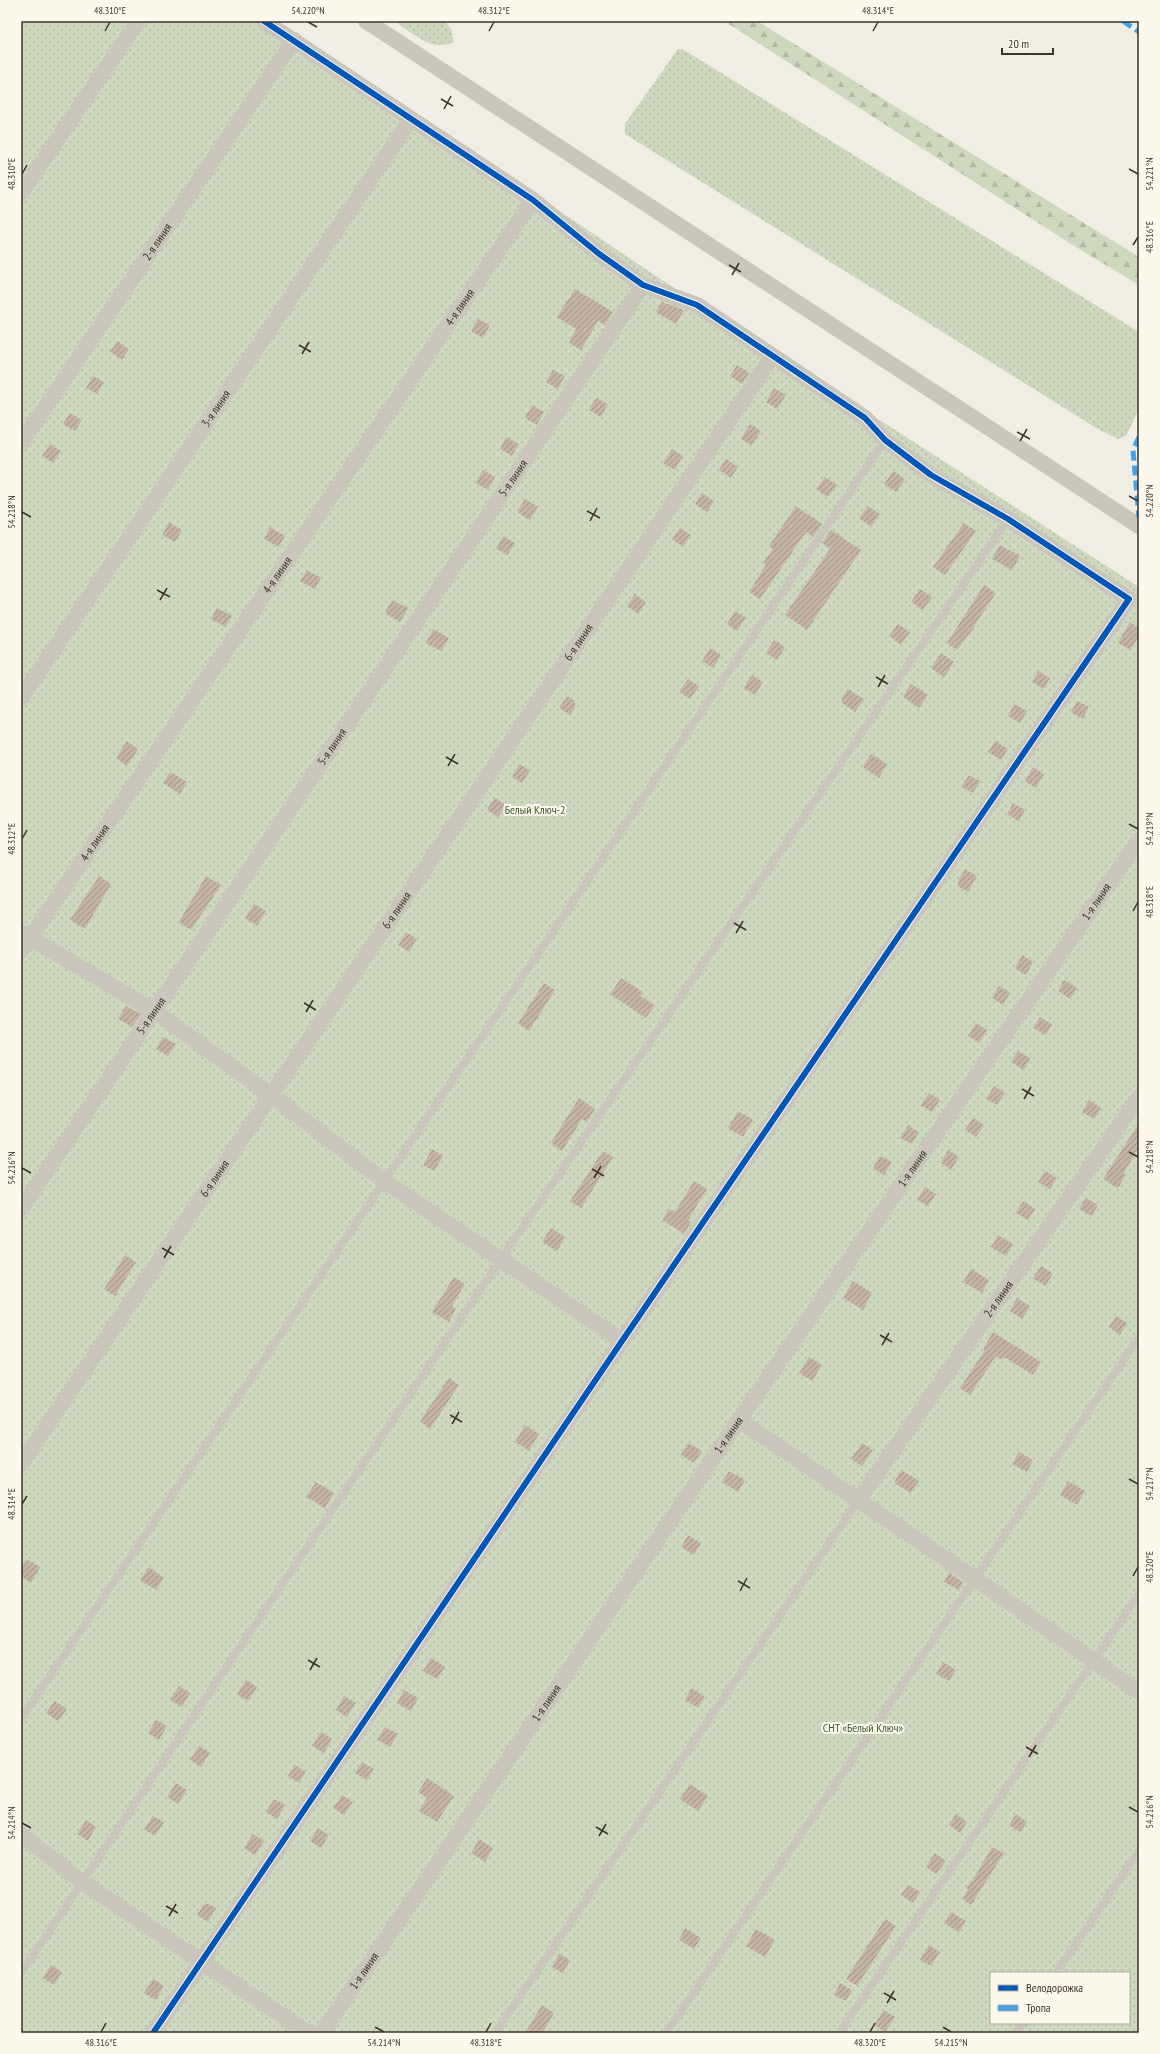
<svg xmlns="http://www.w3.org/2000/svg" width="1160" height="2054" font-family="'PT Sans Narrow',sans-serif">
	<defs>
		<pattern id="grass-dots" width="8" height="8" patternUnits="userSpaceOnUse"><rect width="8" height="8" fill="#cdd8be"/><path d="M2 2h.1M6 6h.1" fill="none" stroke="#b1baa3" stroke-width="1.8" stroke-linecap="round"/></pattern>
		<pattern id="forest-firs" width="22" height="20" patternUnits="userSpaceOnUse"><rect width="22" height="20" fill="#cdd8be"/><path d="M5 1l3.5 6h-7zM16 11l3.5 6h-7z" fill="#b1baa3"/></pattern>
		<pattern id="building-hatch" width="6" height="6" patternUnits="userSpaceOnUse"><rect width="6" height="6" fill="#c5b4a5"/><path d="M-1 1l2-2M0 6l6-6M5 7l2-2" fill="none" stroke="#a19387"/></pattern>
	</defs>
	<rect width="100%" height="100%" fill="#f0ede5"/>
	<!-- grass -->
	<g fill="url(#grass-dots)" fill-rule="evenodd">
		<path d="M 21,21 L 277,21 L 656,276 L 1139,587 L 1139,2033 L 21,2033 ZM 991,1973 L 1129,1973 L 1129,2023 L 991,2023 Z"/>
		<path d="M 394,21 L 445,21 L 451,29 L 454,42 C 431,53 412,32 394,21 Z"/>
		<polygon points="678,49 684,50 1139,332 1139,409 1126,436 1118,439 1098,429 625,134 625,124"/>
	</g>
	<!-- forest -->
	<polygon fill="url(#forest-firs)" points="724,21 757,21 1139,257 1139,285 1071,244"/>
	<!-- building -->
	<g fill="url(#building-hatch)">
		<polygon points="575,289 613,312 605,325 598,321 581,350 569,343 576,329 557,317"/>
		<polygon points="662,302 684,310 676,324 656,312"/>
		<polygon points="478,319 490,325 483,338 471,331"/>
		<polygon points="117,341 129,349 122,360 110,352"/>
		<polygon points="737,365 749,373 742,384 730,376"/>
		<polygon points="553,370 565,376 558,389 546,382"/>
		<polygon points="93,376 104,382 97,394 86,388"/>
		<polygon points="774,388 786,395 777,409 766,402"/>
		<polygon points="596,398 608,404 601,417 589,410"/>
		<polygon points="532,405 544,412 537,425 525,418"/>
		<polygon points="70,413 82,420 75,431 63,424"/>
		<polygon points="750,424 761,431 752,445 741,439"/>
		<polygon points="506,437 519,444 512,456 500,449"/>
		<polygon points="50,444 61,451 53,463 42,456"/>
		<polygon points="672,449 683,456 675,470 663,463"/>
		<polygon points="726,459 738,467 731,478 719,470"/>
		<polygon points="483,470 495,477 488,490 476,483"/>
		<polygon points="893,471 905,479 896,492 884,484"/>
		<polygon points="825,477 837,485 828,497 816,489"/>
		<polygon points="702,493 714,501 707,512 695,504"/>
		<polygon points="525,499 538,507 530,520 517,512"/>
		<polygon points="796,506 822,524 813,537 806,532 760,599 749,592 766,565 763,563 773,549 769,546"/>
		<polygon points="868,506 880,514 871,527 859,518"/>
		<polygon points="169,522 182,530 175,542 162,535"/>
		<polygon points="964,523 976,531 945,575 933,567"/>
		<polygon points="270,527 285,536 279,547 264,539"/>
		<polygon points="680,528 691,535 683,547 672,539"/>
		<polygon points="831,530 861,550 807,630 785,615 830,549 822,543"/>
		<polygon points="503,536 515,543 508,555 496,549"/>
		<polygon points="1000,545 1020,556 1012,570 992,559"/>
		<polygon points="307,570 321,578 315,589 300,581"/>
		<polygon points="984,585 996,593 974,626 975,626 957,650 947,643"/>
		<polygon points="920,589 932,597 923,610 911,602"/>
		<polygon points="635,594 646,602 638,614 627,606"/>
		<polygon points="392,600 408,608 400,622 385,613"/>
		<polygon points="217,608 232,616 225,627 211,619"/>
		<polygon points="735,611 746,618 737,631 727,624"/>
		<polygon points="1130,622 1139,628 1139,636 1130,650 1118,643"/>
		<polygon points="898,624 910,632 901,645 889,636"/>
		<polygon points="433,629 449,638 441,651 426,643"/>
		<polygon points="774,640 785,647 777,660 766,653"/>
		<polygon points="710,648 721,655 713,668 702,661"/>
		<polygon points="941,653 954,662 944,677 931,668"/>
		<polygon points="1038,671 1050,678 1044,689 1032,682"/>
		<polygon points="752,675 763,682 755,695 744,688"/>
		<polygon points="688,679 699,686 690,699 679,692"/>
		<polygon points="911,684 928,695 919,708 903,697"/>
		<polygon points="848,689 864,699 855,712 842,703 842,698"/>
		<polygon points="567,696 575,701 575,707 570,715 559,708"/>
		<polygon points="1077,701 1089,707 1083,719 1071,712"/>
		<polygon points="1014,704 1027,711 1020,723 1008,716"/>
		<polygon points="127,741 138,749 127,766 116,758"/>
		<polygon points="995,741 1008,749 1001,760 988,752"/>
		<polygon points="871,754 887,764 879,778 863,767"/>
		<polygon points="520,764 530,771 522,783 512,776"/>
		<polygon points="1033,767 1044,774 1036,788 1025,781"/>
		<polygon points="170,772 187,782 180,794 163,783"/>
		<polygon points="969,775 980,781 973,793 961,787"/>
		<polygon points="495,798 506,805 498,817 487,810"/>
		<polygon points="1013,803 1025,810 1019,821 1007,814"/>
		<polygon points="965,869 977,876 968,892 958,886 958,881"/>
		<polygon points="99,876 111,884 85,929 70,920"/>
		<polygon points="206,876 221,885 191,930 179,922"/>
		<polygon points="254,904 266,911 257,926 245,918"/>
		<polygon points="406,932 417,939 409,952 398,945"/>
		<polygon points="1022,955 1033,962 1026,975 1015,968"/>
		<polygon points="621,978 643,992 640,996 655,1005 646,1018 610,994"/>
		<polygon points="1064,980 1077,988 1070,999 1058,991"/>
		<polygon points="544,983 555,990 529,1031 518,1023"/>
		<polygon points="999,986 1010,993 1003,1005 992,998"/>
		<polygon points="126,1006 141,1014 132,1027 118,1019"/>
		<polygon points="1040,1017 1052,1024 1046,1035 1033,1028"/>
		<polygon points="976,1023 987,1030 979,1043 968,1036"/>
		<polygon points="163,1037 176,1044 168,1056 156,1049"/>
		<polygon points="1018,1051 1030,1058 1024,1070 1011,1062"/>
		<polygon points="994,1086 1005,1093 997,1105 986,1099"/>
		<polygon points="929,1093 940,1100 932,1112 921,1105"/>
		<polygon points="579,1098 595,1109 587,1122 582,1119 562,1151 551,1143"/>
		<polygon points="1089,1100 1101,1108 1094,1119 1082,1112"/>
		<polygon points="738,1111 753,1120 743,1137 728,1128"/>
		<polygon points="973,1118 984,1125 976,1137 965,1130"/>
		<polygon points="1139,1123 1139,1147 1123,1174 1126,1175 1118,1188 1103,1179"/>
		<polygon points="908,1125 919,1132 912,1144 900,1138"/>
		<polygon points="432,1149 443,1156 434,1171 423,1165"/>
		<polygon points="948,1150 959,1157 951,1170 941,1163"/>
		<polygon points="603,1151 613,1157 581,1208 570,1201"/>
		<polygon points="880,1156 892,1162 884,1175 873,1168"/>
		<polygon points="1045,1171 1057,1178 1050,1189 1038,1182"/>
		<polygon points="694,1181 707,1189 688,1220 691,1222 684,1234 662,1220 669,1209 675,1212"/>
		<polygon points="925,1187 936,1194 928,1206 917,1200"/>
		<polygon points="1086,1198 1098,1205 1092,1216 1079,1209"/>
		<polygon points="1023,1201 1035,1209 1028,1220 1016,1213"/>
		<polygon points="551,1228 565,1237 557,1251 542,1242"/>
		<polygon points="998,1235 1013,1244 1006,1256 991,1247"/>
		<polygon points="125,1255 136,1262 115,1296 104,1289"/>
		<polygon points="1041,1266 1053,1273 1046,1286 1033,1279"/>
		<polygon points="971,1269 989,1280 982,1293 963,1282"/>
		<polygon points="454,1277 465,1284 452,1306 456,1309 449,1322 432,1312"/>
		<polygon points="853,1281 872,1293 863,1310 843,1298"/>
		<polygon points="1017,1298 1030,1306 1022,1319 1010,1311"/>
		<polygon points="1116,1316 1127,1323 1120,1335 1109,1327"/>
		<polygon points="993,1332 1041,1362 1033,1375 1004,1357 1002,1360 996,1356 970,1395 960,1388 985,1350 983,1349"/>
		<polygon points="809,1357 822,1365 812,1381 799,1373"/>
		<polygon points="449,1378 459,1385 430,1429 420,1421"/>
		<polygon points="525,1425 539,1434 529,1451 515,1442"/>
		<polygon points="688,1443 702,1451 694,1463 681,1455"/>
		<polygon points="862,1443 873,1450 862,1466 851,1459"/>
		<polygon points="1019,1452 1033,1460 1027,1472 1012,1464"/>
		<polygon points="901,1470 919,1481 911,1493 894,1483"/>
		<polygon points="729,1471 745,1480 738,1492 722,1482"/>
		<polygon points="1068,1481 1085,1491 1077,1505 1060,1495"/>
		<polygon points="316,1482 334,1493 325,1508 306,1497"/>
		<polygon points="688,1535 701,1543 694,1555 681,1547"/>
		<polygon points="26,1559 40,1567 31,1583 21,1577 21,1568"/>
		<polygon points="149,1567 164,1578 156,1590 140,1580"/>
		<polygon points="949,1573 963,1582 959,1590 944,1582"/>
		<polygon points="431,1658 445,1667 437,1679 423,1671"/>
		<polygon points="943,1662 956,1670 949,1681 936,1674"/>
		<polygon points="246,1680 257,1687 248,1701 237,1694"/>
		<polygon points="179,1686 190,1693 182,1707 170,1700"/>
		<polygon points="692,1688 705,1697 698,1708 685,1700"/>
		<polygon points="404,1690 418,1698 411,1711 397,1703"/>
		<polygon points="344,1696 356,1703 347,1717 336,1710"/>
		<polygon points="55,1701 67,1709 58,1721 46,1713"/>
		<polygon points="156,1720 167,1726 159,1740 148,1733"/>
		<polygon points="385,1727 398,1734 390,1747 377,1740"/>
		<polygon points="321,1732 332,1739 324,1753 312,1746"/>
		<polygon points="199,1746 210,1753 201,1767 190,1760"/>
		<polygon points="362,1762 374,1769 367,1780 355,1773"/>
		<polygon points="295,1765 306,1772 299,1783 288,1776"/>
		<polygon points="427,1778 454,1796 437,1822 419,1811 427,1798 418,1792"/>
		<polygon points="176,1783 187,1790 178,1804 167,1797"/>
		<polygon points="690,1784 708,1796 698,1811 680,1799"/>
		<polygon points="342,1795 353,1802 344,1815 333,1808"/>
		<polygon points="274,1799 285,1805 277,1819 266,1812"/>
		<polygon points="956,1814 967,1822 960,1833 949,1825"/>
		<polygon points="1016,1814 1027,1822 1020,1832 1009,1825"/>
		<polygon points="153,1816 164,1822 155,1836 144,1829"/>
		<polygon points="86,1820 96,1827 88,1841 77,1834"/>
		<polygon points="318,1828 329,1835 321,1848 310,1841"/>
		<polygon points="253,1834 264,1841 255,1855 244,1848"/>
		<polygon points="479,1839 493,1848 485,1862 471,1853"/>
		<polygon points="992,1847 1004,1853 971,1905 963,1899 968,1889 966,1888 974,1878"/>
		<polygon points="935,1853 946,1861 936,1874 926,1867"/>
		<polygon points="908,1885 920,1892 913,1903 901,1895"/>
		<polygon points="204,1904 209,1904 216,1908 208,1922 197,1915"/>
		<polygon points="951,1912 966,1921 959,1932 944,1923"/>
		<polygon points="885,1919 896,1926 857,1986 846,1979"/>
		<polygon points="685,1928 701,1938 694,1949 679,1940"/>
		<polygon points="756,1929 775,1940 765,1957 746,1946"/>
		<polygon points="929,1945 940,1952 931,1966 920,1960"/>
		<polygon points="559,1954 570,1960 563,1973 552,1967"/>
		<polygon points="51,1965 62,1972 54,1985 43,1978"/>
		<polygon points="153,1979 164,1986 156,2000 144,1993"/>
		<polygon points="840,1983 852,1990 846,2001 834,1995"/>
		<polygon points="542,2005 554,2013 546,2027 542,2033 525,2033"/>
		<polygon points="884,2010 895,2017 885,2032 874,2025"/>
	</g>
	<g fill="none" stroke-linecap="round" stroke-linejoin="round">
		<!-- lane -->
		<g stroke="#cac5bd" stroke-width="8">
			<polyline points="21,1719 885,440"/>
			<polyline points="21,1973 501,1259 1008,519"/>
			<polyline points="1056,1973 1139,1851"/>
			<polyline points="495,2033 858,1501"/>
			<polyline points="666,2033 1139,1337"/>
			<polyline points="839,2033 1139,1594"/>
			<polyline points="1015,2033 1022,2023"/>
		</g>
		<!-- street -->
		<g stroke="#cac5bd" stroke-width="16">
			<polyline points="366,21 1139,526"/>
			<polyline points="21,193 138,21"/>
			<path id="s1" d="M 21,443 L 294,40"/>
			<path id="s2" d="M 21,698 L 411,119"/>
			<polyline points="22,933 154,1011 272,1096 383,1180 622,1341"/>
			<path id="s3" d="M 21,951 L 533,200"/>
			<path id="s4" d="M 21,1209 L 643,285"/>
			<polyline points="739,1420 974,1578 1139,1692"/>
			<path id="s5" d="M 21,1464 L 772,357"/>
			<path id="s6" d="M 858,1501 L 1139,1097"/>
			<polyline points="21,1834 82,1882 308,2033"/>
			<polyline points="153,2033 622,1341 1129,599 1008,519 931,475 885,440 865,418 697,305 643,285 598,253 533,200 264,21"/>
			<path id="s7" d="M 322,2033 L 739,1420 L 1139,840"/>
		</g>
		<!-- quiet -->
		<g stroke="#3fa3eb" stroke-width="5" stroke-dasharray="10 5" stroke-linecap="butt">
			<polyline points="1123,21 1139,32"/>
			<polyline points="1139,437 1133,450 1139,518"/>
		</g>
		<!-- cycleway casing -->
		<g stroke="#fcf8ed" stroke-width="8">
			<polyline id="cycleway" points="153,2033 622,1341 1129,599 1008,519 931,475 885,440 865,418 697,305 643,285 598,253 533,200 264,21"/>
		</g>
		<!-- cycleway -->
		<use href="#cycleway" stroke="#0057b8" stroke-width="6"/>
	</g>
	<!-- ticks -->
	<path fill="none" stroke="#3c332a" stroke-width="1.5" d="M 308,22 L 317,27M 105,31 L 110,22M 489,31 L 494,22M 873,31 L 878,22M 441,99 L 453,106M 444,109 L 451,96M 1129,169 L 1138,174M 22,174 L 27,165M 1133,245 L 1138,237M 729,265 L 741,272M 732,275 L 739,263M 299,345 L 311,352M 302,354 L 309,342M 1017,432 L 1030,439M 1020,441 L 1027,429M 1129,496 L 1138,501M 587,511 L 600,518M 22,512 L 31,517M 590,521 L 597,508M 157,590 L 170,597M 160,600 L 167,588M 876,677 L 888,684M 878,687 L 885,675M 446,757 L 458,764M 448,766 L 455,754M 1129,824 L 1138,829M 22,839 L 27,830M 1133,911 L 1138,902M 734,923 L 746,930M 736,933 L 743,921M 304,1003 L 316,1010M 306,1012 L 313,1000M 1022,1089 L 1034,1096M 1024,1099 L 1031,1087M 1129,1152 L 1138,1157M 22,1168 L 31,1173M 592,1169 L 604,1176M 594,1178 L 601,1166M 162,1248 L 174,1255M 164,1258 L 171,1246M 880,1335 L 892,1342M 882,1345 L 889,1333M 450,1415 L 462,1422M 452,1424 L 459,1412M 1129,1479 L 1138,1484M 22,1504 L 27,1496M 1133,1576 L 1138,1567M 738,1581 L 750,1588M 740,1591 L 747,1578M 308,1660 L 320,1667M 310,1670 L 317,1658M 1026,1747 L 1038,1754M 1029,1757 L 1036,1745M 1129,1807 L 1138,1812M 22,1823 L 31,1828M 596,1827 L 608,1834M 599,1836 L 606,1824M 166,1906 L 178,1913M 169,1916 L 176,1904M 884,1993 L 896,2000M 887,2003 L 894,1991M 375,2027 L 384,2032M 943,2027 L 951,2032M 101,2032 L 106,2023M 486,2032 L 491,2023M 870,2032 L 875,2023"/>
	<g text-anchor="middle" stroke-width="4" stroke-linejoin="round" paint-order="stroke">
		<!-- street labels -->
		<g font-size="12" fill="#3c332a" stroke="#fcf8ed">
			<text dy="4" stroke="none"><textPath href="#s1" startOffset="243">2-я линия</textPath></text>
			<text dy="4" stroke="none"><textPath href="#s3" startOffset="779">4-я линия</textPath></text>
			<text dy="4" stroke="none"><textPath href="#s2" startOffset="349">3-я линия</textPath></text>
			<text dy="4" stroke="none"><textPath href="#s4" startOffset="881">5-я линия</textPath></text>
			<text dy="4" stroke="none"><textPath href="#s3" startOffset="455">4-я линия</textPath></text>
			<text dy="4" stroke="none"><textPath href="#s5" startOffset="993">6-я линия</textPath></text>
			<text dy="4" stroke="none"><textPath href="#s4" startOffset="557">5-я линия</textPath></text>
			<text dy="4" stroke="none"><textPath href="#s3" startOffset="131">4-я линия</textPath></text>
			<text dy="4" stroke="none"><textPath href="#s7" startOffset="1371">1-я линия</textPath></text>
			<text dy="4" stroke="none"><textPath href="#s5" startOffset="669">6-я линия</textPath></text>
			<text dy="4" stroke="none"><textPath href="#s4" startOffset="233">5-я линия</textPath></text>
			<text dy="4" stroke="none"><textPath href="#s7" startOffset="1047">1-я линия</textPath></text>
			<text dy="4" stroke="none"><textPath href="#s5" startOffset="345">6-я линия</textPath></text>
			<text dy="4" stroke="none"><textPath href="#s6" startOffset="246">2-я линия</textPath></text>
			<text dy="4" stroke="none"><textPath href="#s7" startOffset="723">1-я линия</textPath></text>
			<text dy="4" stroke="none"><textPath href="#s7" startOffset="399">1-я линия</textPath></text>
			<text dy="4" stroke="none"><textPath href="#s7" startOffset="75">1-я линия</textPath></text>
		</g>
		<!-- park labels -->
		<g font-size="12" fill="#415c2c" stroke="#fcf8ed">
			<text x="535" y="814">Белый Ключ-2</text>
			<text x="863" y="1732">СНТ «Белый Ключ»</text>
		</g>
	</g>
	<!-- border -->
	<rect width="1160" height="2054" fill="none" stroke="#fcf8ed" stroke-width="44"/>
	<!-- legend -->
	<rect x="990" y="1972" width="140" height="52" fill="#fcf8ed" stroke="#afa99f"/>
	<rect x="998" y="1985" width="20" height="6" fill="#0057b8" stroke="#afa99f"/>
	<text x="1026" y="1992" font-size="12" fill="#3c332a">Велодорожка</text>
	<rect x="998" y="2005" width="20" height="6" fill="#3fa3eb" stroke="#afa99f"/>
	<text x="1026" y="2012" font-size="12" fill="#3c332a">Тропа</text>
	<!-- scale -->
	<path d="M1002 48v6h51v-6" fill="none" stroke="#3c332a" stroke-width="2"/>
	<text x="1008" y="48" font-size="12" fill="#3c332a" stroke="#fcf8ed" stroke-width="3" paint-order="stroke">20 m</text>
	<rect x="22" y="22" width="1116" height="2010" fill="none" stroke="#3c332a" stroke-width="1.5"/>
	<g font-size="10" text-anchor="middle" fill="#3c332a">
		<text x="110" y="14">48.310°E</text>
		<text x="308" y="14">54.220°N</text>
		<text x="494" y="14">48.312°E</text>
		<text x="878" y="14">48.314°E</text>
		<text transform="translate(1149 174) rotate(-90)" y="4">54.221°N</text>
		<text transform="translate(11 174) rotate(-90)" y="4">48.310°E</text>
		<text transform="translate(1149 237) rotate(-90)" y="4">48.316°E</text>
		<text transform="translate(1149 501) rotate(-90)" y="4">54.220°N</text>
		<text transform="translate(11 512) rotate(-90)" y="4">54.218°N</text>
		<text transform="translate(1149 829) rotate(-90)" y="4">54.219°N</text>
		<text transform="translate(11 839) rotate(-90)" y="4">48.312°E</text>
		<text transform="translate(1149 902) rotate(-90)" y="4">48.318°E</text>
		<text transform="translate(1149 1157) rotate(-90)" y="4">54.218°N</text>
		<text transform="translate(11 1168) rotate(-90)" y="4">54.216°N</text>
		<text transform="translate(1149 1484) rotate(-90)" y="4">54.217°N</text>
		<text transform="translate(11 1504) rotate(-90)" y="4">48.314°E</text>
		<text transform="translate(1149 1567) rotate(-90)" y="4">48.320°E</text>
		<text transform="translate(1149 1812) rotate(-90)" y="4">54.216°N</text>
		<text transform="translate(11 1823) rotate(-90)" y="4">54.214°N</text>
		<text x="101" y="2046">48.316°E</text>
		<text x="384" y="2046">54.214°N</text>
		<text x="486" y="2046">48.318°E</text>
		<text x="870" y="2046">48.320°E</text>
		<text x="951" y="2046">54.215°N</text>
	</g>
</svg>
